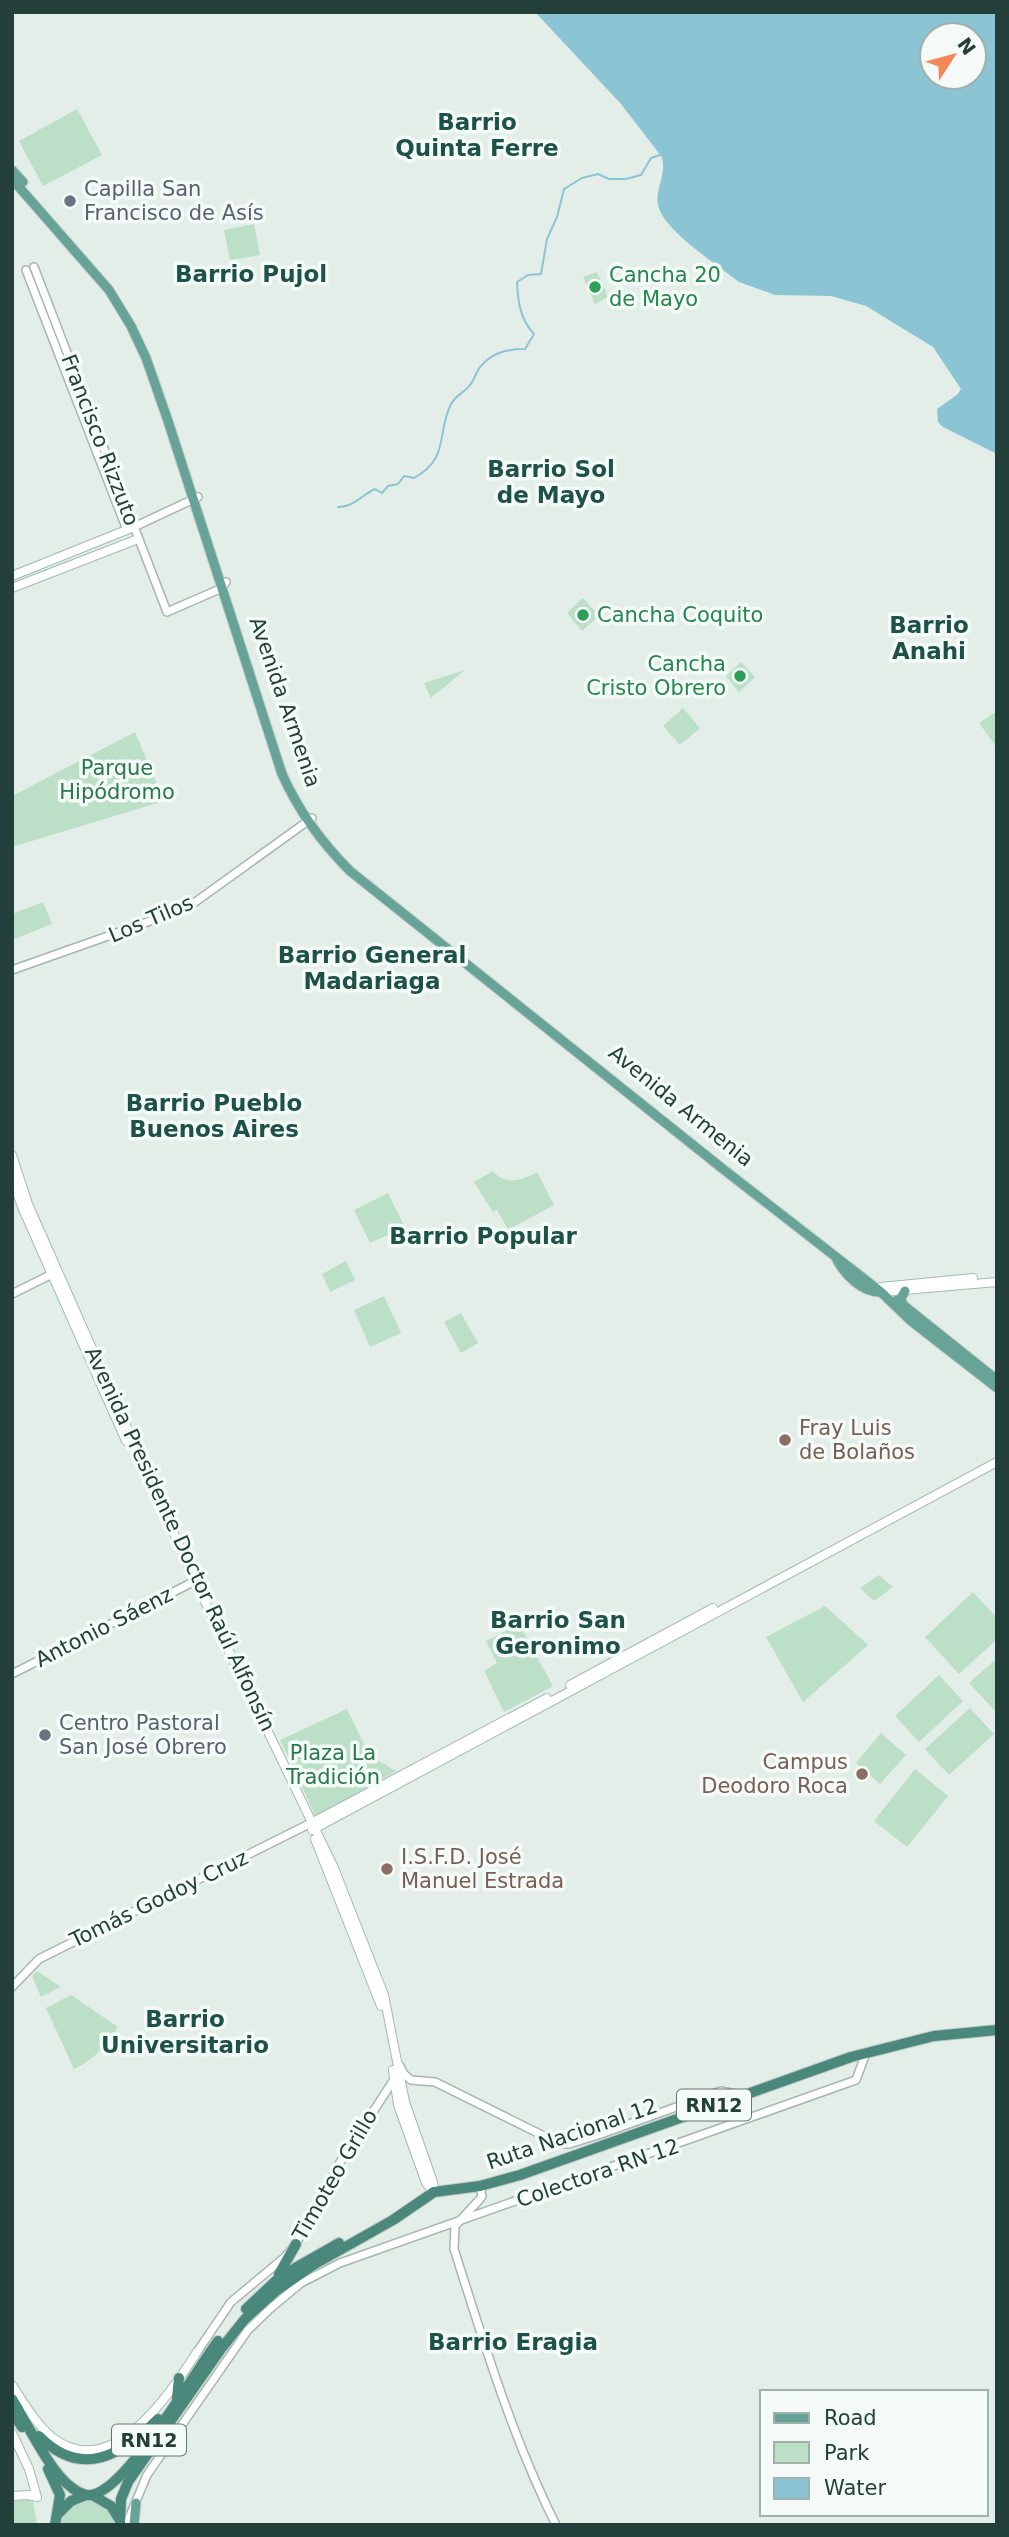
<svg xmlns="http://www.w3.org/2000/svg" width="1009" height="2537" font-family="'DejaVu Sans',sans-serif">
	<rect width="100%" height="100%" fill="#e3eee9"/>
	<!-- green -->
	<g fill="#bcdfc7">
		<polygon points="77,109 102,155 43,186 19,141"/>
		<polygon points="254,224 260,255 230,260 224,230"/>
		<polygon points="597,272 608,297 595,304 583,277"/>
		<polygon points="583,598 599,616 582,631 567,613"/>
		<polygon points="741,662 755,677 739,692 726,676"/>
		<polygon points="465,670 431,698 424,683"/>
		<polygon points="683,708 700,728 680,745 663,726"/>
		<polygon points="997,711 997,748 979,723"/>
		<polygon points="135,732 164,801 12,847 12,796"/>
		<polygon points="43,902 52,924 12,940 12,914"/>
		<path d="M 493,1171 C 505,1186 523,1180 537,1172 L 554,1205 L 508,1230 L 497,1210 L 493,1212 L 474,1182 Z"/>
		<polygon points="388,1193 405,1227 370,1243 354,1210"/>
		<polygon points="346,1261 355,1280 330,1292 322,1274"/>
		<polygon points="384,1296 401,1333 370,1347 354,1310"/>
		<polygon points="461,1313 478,1343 461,1353 444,1322"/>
		<polygon points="879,1575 893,1587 874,1601 860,1588"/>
		<polygon points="973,1592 997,1618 997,1639 959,1674 925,1637"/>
		<polygon points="825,1606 868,1645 803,1702 766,1637"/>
		<polygon points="519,1624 553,1686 504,1712 484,1671 497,1663 486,1641"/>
		<polygon points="997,1658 997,1713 969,1683"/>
		<polygon points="939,1675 963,1701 919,1742 895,1716"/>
		<polygon points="970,1708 994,1734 949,1775 925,1749"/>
		<polygon points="347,1709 369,1755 396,1771 316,1817 280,1740"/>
		<polygon points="881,1733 906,1755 880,1784 856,1763"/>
		<polygon points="915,1769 948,1796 907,1847 874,1821"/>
		<polygon points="37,1971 61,1987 41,1997 32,1976"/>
		<path d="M 71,1995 L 118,2027 C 104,2047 97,2058 74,2069 L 46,2008 Z"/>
		<polygon points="33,2499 37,2525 12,2525 12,2501"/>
		<path d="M 83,2500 C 99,2501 112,2509 117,2525 L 58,2525 L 66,2509 Z"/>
	</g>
	<!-- water -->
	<path fill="#8bc5d3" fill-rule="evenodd" d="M 535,12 L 997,12 L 997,454 L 943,427 L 938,422 L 937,409 L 958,394 L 961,389 L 933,347 L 866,306 L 831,296 L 775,295 L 739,282 C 719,266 661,229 658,204 C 655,188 668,172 661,156 L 621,104 ZM 932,35 L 974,35 L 974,77 L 932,77 Z"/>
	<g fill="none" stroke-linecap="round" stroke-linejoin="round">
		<!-- stream -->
		<path stroke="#8bc5d3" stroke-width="2" d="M 338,507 C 352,508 362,495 375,489 L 382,493 L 388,486 L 398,484 L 404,476 L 414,478 C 450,458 436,435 451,404 C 455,396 465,392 470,385 C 475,379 476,371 481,366 C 493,352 508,349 525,349 L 534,334 C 520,319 518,302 517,282 L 528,275 L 541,274 L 547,239 L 557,217 L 564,189 L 582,178 L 598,174 L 609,179 L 626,179 L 641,175 L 651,158 L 660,155"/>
		<!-- tertiary casing -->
		<g stroke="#a5b6b1" stroke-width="10">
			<g id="tertiary">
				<polyline points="34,267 167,612 222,588 226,582"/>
				<polyline points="26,270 127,530"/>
				<polyline points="134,527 198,497"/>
				<polyline points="12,970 187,908 312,818"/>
				<polyline points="12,1294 56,1272"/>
				<polyline points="12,1674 195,1581"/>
				<polyline points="12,1987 39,1959 313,1822"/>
				<polyline points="400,2066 404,2074 411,2080 435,2082 560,2144 569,2144 598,2135 721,2091 741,2095"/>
				<path d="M 480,2186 L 482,2196 L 480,2199 L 455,2226 L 454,2249 C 484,2343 512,2437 556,2525"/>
				<polyline points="197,2352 231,2302 285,2257 296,2244 339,2164 395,2078"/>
				<polyline points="126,2525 147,2475 248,2330 271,2308 301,2283 340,2263 856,2080 866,2053"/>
			</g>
		</g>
		<!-- secondary casing -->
		<g stroke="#a1bab2" stroke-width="10">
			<g id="secondary">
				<polyline points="12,576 134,527"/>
				<polyline points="12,588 138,539"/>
				<polyline points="12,1155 28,1204 195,1581 334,1868 384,1995 405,2102 433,2182 434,2192"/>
				<polyline points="12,1177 22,1207 126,1441"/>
				<polyline points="881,1287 973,1278"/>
				<polyline points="881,1292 997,1282"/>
				<polyline points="570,1685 713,1608"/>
				<polyline points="313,1822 547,1698"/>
				<polyline points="312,1830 997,1462"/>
				<polyline points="315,1839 381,2006"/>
				<polyline points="393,2070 398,2105 426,2183 434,2192"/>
				<path d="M 12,2385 C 24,2403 35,2423 52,2437 C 111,2484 169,2395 197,2352"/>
				<polyline points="12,2433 29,2469 37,2497 29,2495 12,2496"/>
			</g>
		</g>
		<!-- primary casing -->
		<g stroke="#c1cac8" stroke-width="11">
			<g id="primary">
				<polyline points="12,170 23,182"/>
				<path d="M 12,179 L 109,290 L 131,326 L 146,358 L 168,421 L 282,774 C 299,812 321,842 350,871 L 723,1169 L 881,1292 L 911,1321 L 997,1388"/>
				<path d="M 837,1260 C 845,1275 862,1292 879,1292"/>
				<polyline points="897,1300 997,1380"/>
				<polyline points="903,1306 901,1298 905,1291"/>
				<polyline points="134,2525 136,2503"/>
			</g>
		</g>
		<!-- trunk casing -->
		<g stroke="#c1cac8" stroke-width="12">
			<g id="trunk">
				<polyline points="279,2274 296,2244"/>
				<polyline points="246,2309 281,2276 339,2243"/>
				<polyline points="177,2398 179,2378"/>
				<path d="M 12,2399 C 27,2423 50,2472 71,2487 C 76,2491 84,2496 91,2495 C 126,2491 194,2373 218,2341"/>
				<polyline points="12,2412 22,2427"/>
				<path d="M 39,2436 C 82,2480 123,2454 158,2419"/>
				<polyline points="48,2469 60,2495 55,2525"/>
				<polyline points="92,2495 111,2506 119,2519"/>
				<polyline points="58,2514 71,2501 86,2495"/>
				<polyline points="120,2525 121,2499 128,2482 221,2349 245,2319 276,2291 315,2264 393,2220 434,2192 480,2186 520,2175 851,2057 934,2036 997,2030"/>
			</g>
		</g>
		<!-- tertiary -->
		<use href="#tertiary" stroke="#fff" stroke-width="7"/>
		<!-- secondary -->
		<use href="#secondary" stroke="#fff" stroke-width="8"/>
		<!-- primary -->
		<use href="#primary" stroke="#67a497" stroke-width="9"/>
		<!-- trunk -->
		<use href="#trunk" stroke="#4a887c" stroke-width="10"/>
	</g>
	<!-- markers -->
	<g fill="#6b7280" stroke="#f4faf7" stroke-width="2.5">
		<circle cx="70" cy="201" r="7"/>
		<circle cx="45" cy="1735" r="7"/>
	</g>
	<g fill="#2e9e5b" stroke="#f4faf7" stroke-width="2.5">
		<circle cx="595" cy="287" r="7"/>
		<circle cx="583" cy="615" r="7"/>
		<circle cx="740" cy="676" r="7"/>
	</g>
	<g fill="#8d6e63" stroke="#f4faf7" stroke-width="2.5">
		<circle cx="785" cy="1440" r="7"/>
		<circle cx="862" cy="1774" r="7"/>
		<circle cx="387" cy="1869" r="7"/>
	</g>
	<g text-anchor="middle" stroke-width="7" stroke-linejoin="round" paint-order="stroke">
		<!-- shield labels -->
		<g fill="#f4faf7" stroke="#617872" stroke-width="2">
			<rect x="677" y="2089.5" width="74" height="31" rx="5"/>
			<rect x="112" y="2424.5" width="74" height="31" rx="5"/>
		</g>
		<g font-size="19" font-weight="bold" fill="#224039">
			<text x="714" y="2112">RN12</text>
			<text x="149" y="2447">RN12</text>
		</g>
		<!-- worship labels -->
		<g font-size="21" fill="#5b616d" stroke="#f4faf7" text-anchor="start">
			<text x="84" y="196">Capilla San<tspan x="84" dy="24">Francisco de Asís</tspan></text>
			<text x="59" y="1730">Centro Pastoral<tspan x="59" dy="24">San José Obrero</tspan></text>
		</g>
		<!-- leisure labels -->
		<g font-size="21" fill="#27864d" stroke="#f4faf7" text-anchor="start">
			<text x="609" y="282">Cancha 20<tspan x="609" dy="24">de Mayo</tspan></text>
			<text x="597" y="622">Cancha Coquito</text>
			<text x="726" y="671" text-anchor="end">Cancha<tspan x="726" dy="24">Cristo Obrero</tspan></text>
		</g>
		<!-- street labels -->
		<g font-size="21" fill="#224039" stroke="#f4faf7">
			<text transform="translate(100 440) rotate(69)" y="7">Francisco Rizzuto</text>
			<text transform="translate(285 702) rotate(71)" y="7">Avenida Armenia</text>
			<text transform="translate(151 919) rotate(-23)" y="7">Los Tilos</text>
			<text transform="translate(681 1106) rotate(39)" y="7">Avenida Armenia</text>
			<text transform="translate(180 1539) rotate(65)" y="7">Avenida Presidente Doctor Raúl Alfonsín</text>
			<text transform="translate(104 1627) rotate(-27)" y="7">Antonio Sáenz</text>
			<text transform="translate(159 1899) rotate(-26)" y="7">Tomás Godoy Cruz</text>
			<text transform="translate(572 2134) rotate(-19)" y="7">Ruta Nacional 12</text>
			<text transform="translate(598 2173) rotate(-19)" y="7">Colectora RN 12</text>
			<text transform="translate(335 2175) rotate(-60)" y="7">Timoteo Grillo</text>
		</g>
		<!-- park labels -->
		<g font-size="21" fill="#2b784c" stroke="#f4faf7">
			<text x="117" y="775">Parque<tspan x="117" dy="24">Hipódromo</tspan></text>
			<text x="333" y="1760">Plaza La<tspan x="333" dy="24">Tradición</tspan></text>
		</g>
		<!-- education labels -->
		<g font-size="21" fill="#785e54" stroke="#f4faf7" text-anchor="start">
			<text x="799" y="1435">Fray Luis<tspan x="799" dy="24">de Bolaños</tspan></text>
			<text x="848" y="1769" text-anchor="end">Campus<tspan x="848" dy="24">Deodoro Roca</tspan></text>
			<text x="401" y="1864">I.S.F.D. José<tspan x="401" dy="24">Manuel Estrada</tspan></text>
		</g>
		<!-- neighbourhood labels -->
		<g font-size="23" font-weight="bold" fill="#1e5248" stroke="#f4faf7">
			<text x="477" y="130">Barrio<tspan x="477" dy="26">Quinta Ferre</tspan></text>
			<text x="251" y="282">Barrio Pujol</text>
			<text x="551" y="477">Barrio Sol<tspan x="551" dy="26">de Mayo</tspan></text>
			<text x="929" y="633">Barrio<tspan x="929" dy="26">Anahi</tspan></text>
			<text x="372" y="963">Barrio General<tspan x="372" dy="26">Madariaga</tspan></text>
			<text x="214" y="1111">Barrio Pueblo<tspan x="214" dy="26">Buenos Aires</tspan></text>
			<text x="483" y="1244">Barrio Popular</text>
			<text x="558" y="1628">Barrio San<tspan x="558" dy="26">Geronimo</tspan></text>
			<text x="185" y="2027">Barrio<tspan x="185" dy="26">Universitario</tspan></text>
			<text x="513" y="2350">Barrio Eragia</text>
		</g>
	</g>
	<!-- border -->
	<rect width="1009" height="2537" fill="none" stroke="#224039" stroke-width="28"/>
	<!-- legend -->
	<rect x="760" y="2390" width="228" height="126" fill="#f4faf7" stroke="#a0b0ab" stroke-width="2"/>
	<rect x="774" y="2413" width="35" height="10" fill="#67a497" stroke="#a0b0ab" stroke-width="2"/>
	<text x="824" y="2425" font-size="21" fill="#224039">Road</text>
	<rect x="774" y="2442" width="35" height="21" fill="#bcdfc7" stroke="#a0b0ab" stroke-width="2"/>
	<text x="824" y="2460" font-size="21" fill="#224039">Park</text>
	<rect x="774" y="2478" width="35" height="21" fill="#8bc5d3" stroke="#a0b0ab" stroke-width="2"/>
	<text x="824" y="2495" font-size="21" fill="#224039">Water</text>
	<!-- north arrow -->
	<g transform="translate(953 56) rotate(54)"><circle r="33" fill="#f4faf7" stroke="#a0b0ab" stroke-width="2"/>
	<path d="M0-5L12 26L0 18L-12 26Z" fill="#f5865a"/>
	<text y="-10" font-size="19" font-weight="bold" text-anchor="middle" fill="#224039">N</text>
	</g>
</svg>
